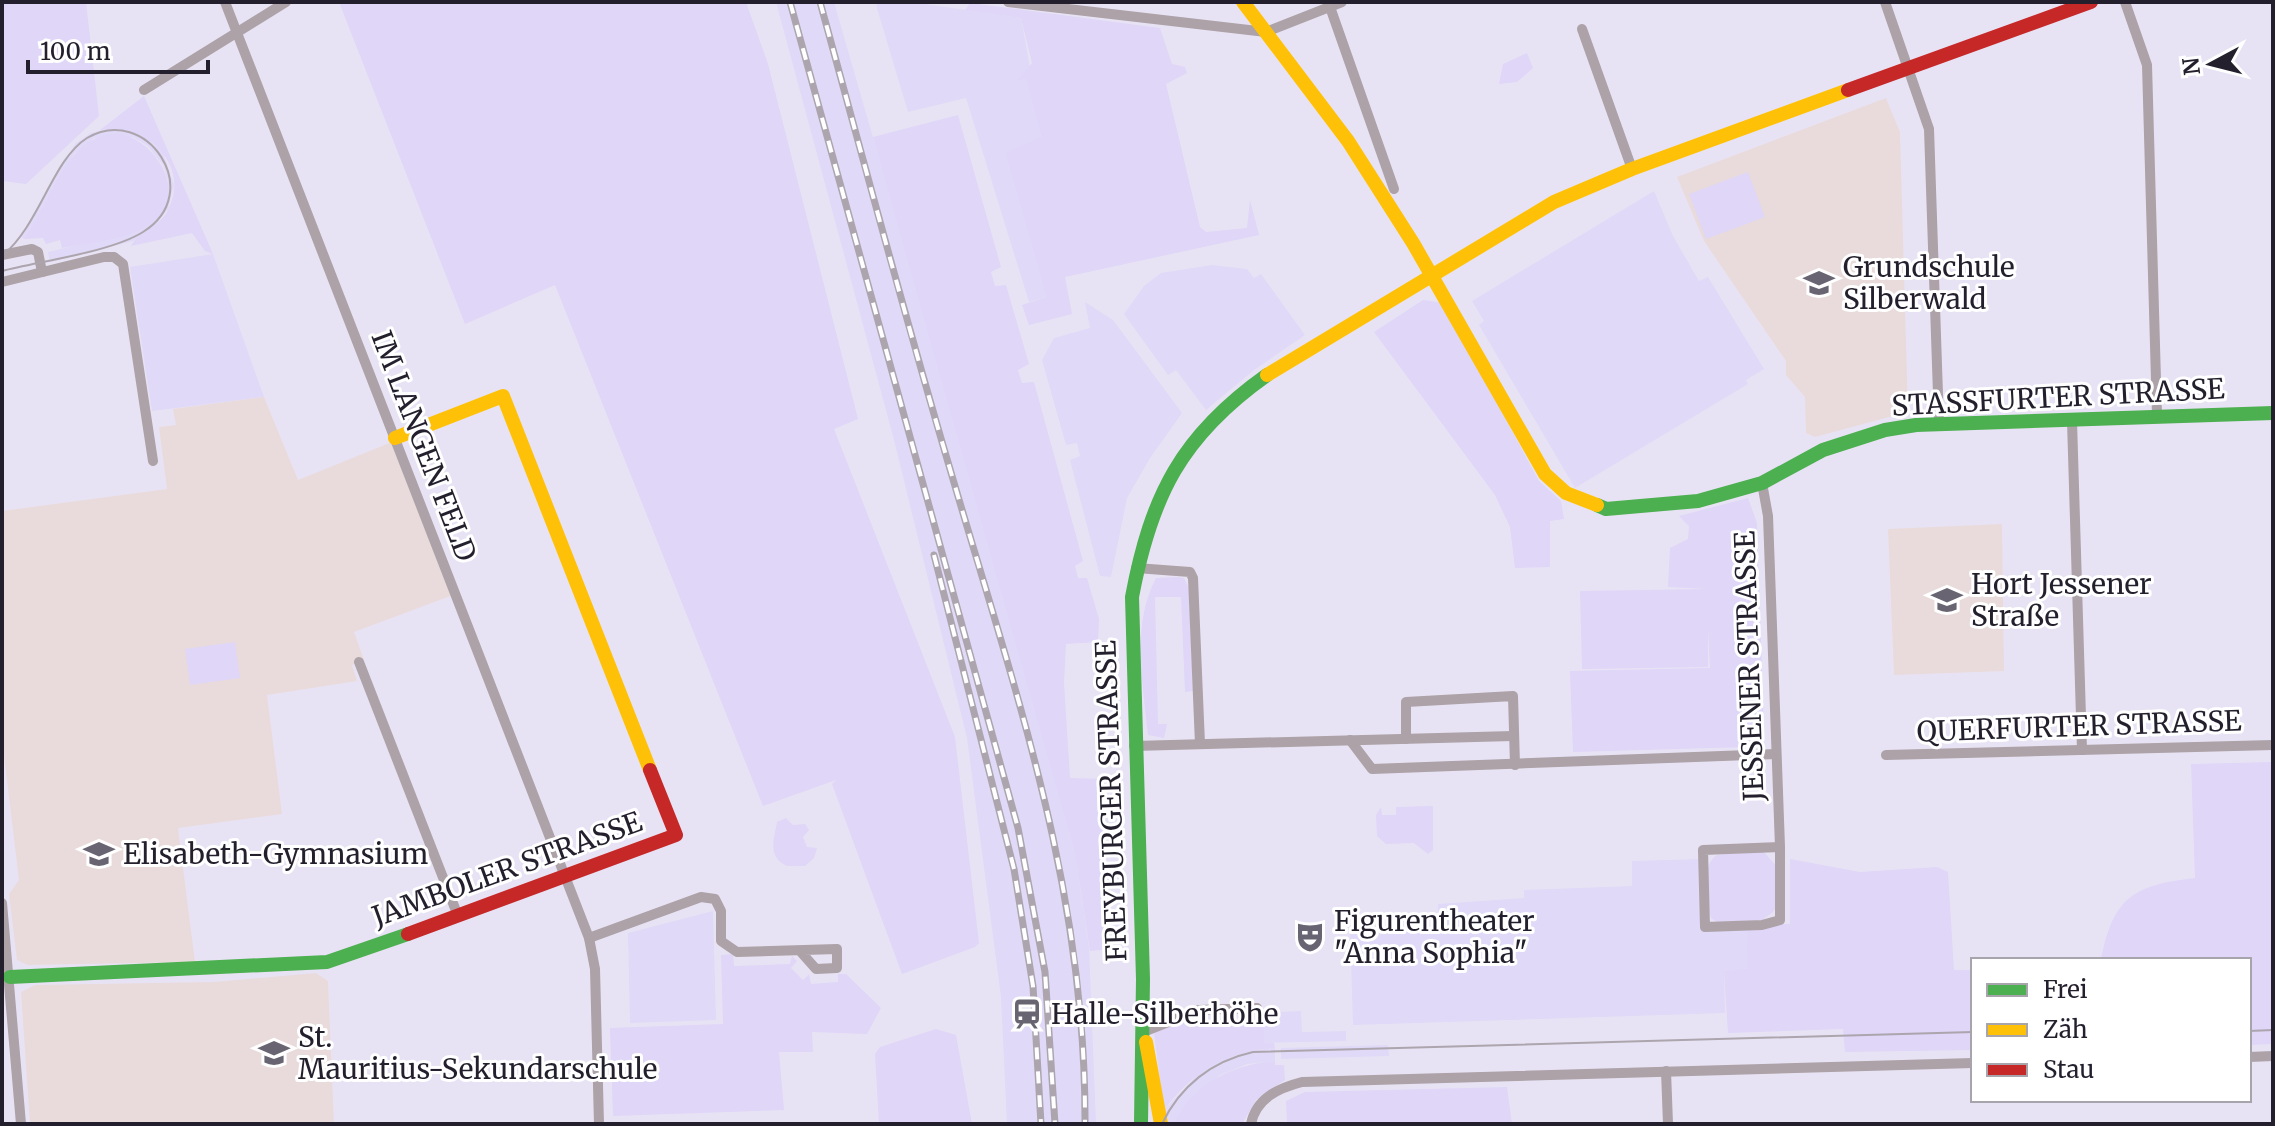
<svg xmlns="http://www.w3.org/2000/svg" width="2275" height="1126" font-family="Merriweather,serif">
	<rect width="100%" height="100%" fill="#e8e3f4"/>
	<!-- built -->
	<g fill="#e0d9f7">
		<polygon points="776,2 834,2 955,422 1075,853 1089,947 1096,1124 1007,1124 1001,997 967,738 894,440"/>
		<polygon points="882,2 911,2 1021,18 1043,138 1047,297 1029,302 966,98 908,112 876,5"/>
		<polygon points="110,128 142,135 163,153 174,185 168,209 150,231 133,241 50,262 48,252 141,230 155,219 165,203 168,181 163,165 148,146 133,137 94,138 74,154 32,229 24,239 21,236 75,144 91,133"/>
		<polygon points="1654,191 1673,236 1699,281 1708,277 1764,369 1746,380 1748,384 1575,488 1479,325 1484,321 1472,301"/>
		<polygon points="213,254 264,397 152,411 130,267"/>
		<polygon points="1212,265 1247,269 1254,278 1261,274 1305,335 1254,370 1206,410 1176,370 1168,375 1124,314 1144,286 1161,273"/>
		<polygon points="1085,302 1113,320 1182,413 1150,458 1127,498 1111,577 1100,576 1070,460 1080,456 1077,443 1066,445 1042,360 1054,338 1090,328"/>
		<polygon points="1703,859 1705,927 1747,926 1749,970 1724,971 1725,1013 1353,1025 1350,929 1439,927 1438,904 1524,898 1524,890 1632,886 1632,861"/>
		<polygon points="713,911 716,1020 630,1023 628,933"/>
		<polygon points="1301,1011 1302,1032 1346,1031 1346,1041 1264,1043 1259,1013"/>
		<polygon points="1388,1045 1389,1056 1281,1059 1281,1048"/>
		<polygon points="1275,1048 1275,1061 1247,1064 1220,1075 1196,1093 1174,1124 1167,1124 1164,1110 1203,1069 1239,1052"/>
	</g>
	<!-- education -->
	<g fill="#e9dbdb">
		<polygon points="1886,98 1900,132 1908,412 1815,437 1806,433 1805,397 1786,375 1786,361 1704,241 1677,177"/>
		<polygon points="264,397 298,480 397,440 456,594 354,632 364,660 352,665 357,681 267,695 282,814 178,828 195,962 27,965 17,960 9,894 19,880 2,739 2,511 167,489 159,427 176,425 173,409"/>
		<polygon points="2002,524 2004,671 1894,675 1888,529"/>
		<polygon points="316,973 328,981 334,1124 30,1124 21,992 35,985 214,982"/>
	</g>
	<!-- green -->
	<g fill="#dfd6f8">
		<polygon points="2,2 86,2 99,116 26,184 2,181"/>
		<polygon points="339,2 746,2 768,64 858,419 834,429 955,737 979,943 975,947 902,974 832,784 836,780 763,806 555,285 465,324"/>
		<polygon points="970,3 1160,28 1172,64 1185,67 1187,73 1166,84 1200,227 1206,232 1247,228 1250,200 1259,235 1065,277 1072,314 1029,325 1022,305 1047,297 1006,153 1042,137 1026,78 1018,80 1032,63 1021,18 965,10"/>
		<polygon points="1527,53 1533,68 1517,82 1499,84 1503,64"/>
		<path d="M 144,96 L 213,254 L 205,251 L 192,233 L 131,246 C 138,232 158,227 167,212 C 193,166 146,122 100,130 Z"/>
		<polygon points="958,115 1001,267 991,272 995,286 1006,285 1029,364 1018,370 1022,383 1034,382 1083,561 1075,566 1078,578 1087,578 1099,619 1098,642 1066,644 1064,683 1070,778 1102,779 1109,949 1090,951 1075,853 873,137"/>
		<path d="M 122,134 C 165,146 192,208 141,230 C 117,240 87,243 62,248 L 60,240 L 46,244 L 43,238 L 24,239 C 53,203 65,130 122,134 Z"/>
		<polygon points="1748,172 1765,217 1706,239 1689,194"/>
		<polygon points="1423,300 1443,303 1539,481 1561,501 1564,519 1550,521 1550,567 1515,568 1510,527 1495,495 1374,332"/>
		<polygon points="1748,498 1757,523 1764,730 1760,741 1748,747 1573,752 1570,671 1710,668 1708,628 1708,667 1582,669 1580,591 1707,589 1668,587 1670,548 1688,539 1689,526 1679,516"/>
		<path d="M 1178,577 L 1184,578 L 1189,589 L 1193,691 L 1185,692 L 1181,597 L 1155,597 L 1158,724 L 1167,724 L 1164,738 L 1148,735 C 1143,684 1131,625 1156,578 Z"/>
		<polygon points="235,642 240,678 190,685 185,649"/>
		<path d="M 2273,762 L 2273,1044 L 2249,1045 L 2249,960 L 2101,960 C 2113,897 2134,885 2195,878 L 2191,764 Z"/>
		<polygon points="1433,806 1433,850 1428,854 1414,843 1386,844 1377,836 1376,815 1381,807 1382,815 1396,815 1396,807"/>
		<path d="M 786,818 L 793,825 L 805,824 L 809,830 L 803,837 L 807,847 L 817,848 L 814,858 L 805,866 L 787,866 C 767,857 774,839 777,822 Z"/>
		<path d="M 1763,851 L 1777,867 L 1778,903 L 1773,912 L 1762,920 L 1717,922 L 1711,918 C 1705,900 1700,866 1717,855 Z"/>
		<polygon points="1790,859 1860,872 1937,867 1948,872 1954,970 1973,970 1973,1050 1845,1052 1843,1029 1728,1033 1724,971 1748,969 1747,926 1790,924"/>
		<polygon points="733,954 734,966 790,964 792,956 797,961 791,968 803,980 809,974 811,984 838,982 838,974 846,974 881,1008 867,1034 812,1032 813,1052 779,1052 784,1110 613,1116 610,1028 723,1024 721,955"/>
		<path d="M 1200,1014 L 1200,1025 L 1259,1024 L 1264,1030 L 1264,1043 L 1274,1043 L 1275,1048 C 1226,1050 1193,1072 1164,1110 L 1154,1033 Z"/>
		<polygon points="936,1029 956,1035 972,1124 879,1124 875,1054 880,1047"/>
		<path d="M 1275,1061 L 1275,1065 L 1284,1065 L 1285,1080 L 1256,1100 L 1242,1124 L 1174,1124 C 1193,1083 1232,1065 1275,1061 Z"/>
		<polygon points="1507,1087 1512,1124 1287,1124 1286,1101 1305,1092"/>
	</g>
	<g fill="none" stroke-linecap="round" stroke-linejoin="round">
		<!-- street -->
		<g stroke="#aca2a7" stroke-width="10">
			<polyline points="225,2 589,938 595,969 599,1124"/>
			<polyline points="1008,2 1266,32 1342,2"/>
			<polyline points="1885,2 1929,129 1939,424"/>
			<polyline points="2125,2 2147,65 2157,415"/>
			<polyline points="1330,7 1394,189"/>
			<polyline points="1582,29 1632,169"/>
			<polyline points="144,90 286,2"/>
			<polyline points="2,255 32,249 38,252 42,272"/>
			<polyline points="2,282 104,257 114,257 123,264 153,461"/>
			<polyline points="2072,421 2082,750"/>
			<polyline points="1762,483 1768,516 1780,847 1703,850 1705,927 1762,925 1780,920 1780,847"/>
			<polyline points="1136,568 1190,572 1193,578 1200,744"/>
			<polyline points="359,662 458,916"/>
			<polyline points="1406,739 1406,702 1513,696 1515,765"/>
			<polyline points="1350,740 1372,769 1776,754"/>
			<polyline points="1134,746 1513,736"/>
			<polyline points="1886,755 2273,745"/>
			<polyline points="2,903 21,1124"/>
			<polyline points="589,938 701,897 715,899 721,911 721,941 737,952 837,949 837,968 816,969 800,951"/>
			<polyline points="1143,1032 1199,1010 1257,1008"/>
			<polyline points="2249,1057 2273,1056"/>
			<polyline points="1666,1071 1668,1124"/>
			<path d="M 1251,1124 C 1256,1098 1279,1088 1302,1082 L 1973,1063"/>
		</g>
		<!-- fast -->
		<g stroke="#4caf50" stroke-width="14">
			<polyline points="1597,505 1606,509 1698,501 1762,483 1823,450 1885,430 1916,425 2273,413"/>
			<polyline points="10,977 327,962 408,934"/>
			<path d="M 1141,1124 L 1143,979 L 1132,597 C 1151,496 1181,436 1267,375"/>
		</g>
		<!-- slow -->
		<g stroke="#ffc107" stroke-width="14">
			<polyline points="1243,2 1348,141 1413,243 1545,474 1566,493 1597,505"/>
			<polyline points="1267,375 1554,202 1632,169 1848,90"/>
			<polyline points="395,438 503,396 650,770"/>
			<polyline points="1146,1042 1161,1124"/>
		</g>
		<!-- jam -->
		<g stroke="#c62828" stroke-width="14">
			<polyline points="1848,90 2091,2"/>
			<polyline points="408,934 676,835 650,770"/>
		</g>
		<!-- tram -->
		<g stroke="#aca5ad" stroke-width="2">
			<path d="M 2,256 C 40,225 52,160 87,138 C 146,103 207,192 143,232 C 111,252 41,261 2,271"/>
			<polyline points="2249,1031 2273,1030"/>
			<path d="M 1162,1124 C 1180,1086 1212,1061 1253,1052 L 1973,1032"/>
		</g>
		<!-- rail casing -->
		<g stroke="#aca5ad" stroke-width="7">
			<g id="rail">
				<polyline points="790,2 1018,828 1045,972 1055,1124"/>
				<path d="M 820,2 C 863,158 904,314 950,469 C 1015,692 1086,887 1085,1124"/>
				<polyline points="934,555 1014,869 1033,986 1041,1124"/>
			</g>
		</g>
		<!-- rail -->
		<use href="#rail" stroke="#fff" stroke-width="4" stroke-dasharray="12" stroke-linecap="butt"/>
	</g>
	<!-- icons -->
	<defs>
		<g id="school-bare" transform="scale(2.4)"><path d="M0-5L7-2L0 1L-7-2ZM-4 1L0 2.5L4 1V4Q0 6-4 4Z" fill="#686472" stroke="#fff" stroke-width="2.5" paint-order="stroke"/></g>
		<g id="theatre-bare" transform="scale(2.4)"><path d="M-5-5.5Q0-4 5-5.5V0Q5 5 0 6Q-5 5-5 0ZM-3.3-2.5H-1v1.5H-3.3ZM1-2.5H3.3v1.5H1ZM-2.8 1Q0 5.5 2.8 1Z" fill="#686472" stroke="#fff" stroke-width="2.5" paint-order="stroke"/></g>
		<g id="station-bare" transform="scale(2.4)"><path d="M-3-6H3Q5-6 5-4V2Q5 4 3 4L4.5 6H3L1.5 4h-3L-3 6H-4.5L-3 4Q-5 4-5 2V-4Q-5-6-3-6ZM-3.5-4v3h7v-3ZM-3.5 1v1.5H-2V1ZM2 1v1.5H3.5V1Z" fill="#686472" stroke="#fff" stroke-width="2.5" paint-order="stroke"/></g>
	</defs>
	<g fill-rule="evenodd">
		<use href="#school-bare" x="1819" y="283"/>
		<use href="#school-bare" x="1947" y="600"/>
		<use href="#school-bare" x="99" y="854"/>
		<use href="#theatre-bare" x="1310" y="937"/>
		<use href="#station-bare" x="1027" y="1014"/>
		<use href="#school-bare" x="274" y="1053"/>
	</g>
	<g text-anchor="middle" stroke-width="6" stroke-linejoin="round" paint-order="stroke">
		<!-- poi labels -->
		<g font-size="28" fill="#231f2c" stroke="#fff" text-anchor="start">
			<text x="1843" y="277">Grundschule<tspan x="1843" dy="32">Silberwald</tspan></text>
			<text x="1971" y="594">Hort Jessener<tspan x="1971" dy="32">Straße</tspan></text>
			<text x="123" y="864">Elisabeth-Gymnasium</text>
			<text x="1334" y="931">Figurentheater<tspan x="1334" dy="32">"Anna Sophia"</tspan></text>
			<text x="1051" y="1024">Halle-Silberhöhe</text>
			<text x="298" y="1047">St.<tspan x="298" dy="32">Mauritius-Sekundarschule</tspan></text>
		</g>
		<!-- street labels -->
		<g font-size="28" fill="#231f2c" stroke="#fff">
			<text transform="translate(2058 397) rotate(-3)" y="10">STASSFURTER STRASSE</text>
			<text transform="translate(424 446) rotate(69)" y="10">IM LANGEN FELD</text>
			<text transform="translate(1749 666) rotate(-92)" y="10">JESSENER STRASSE</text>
			<text transform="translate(2079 726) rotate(-2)" y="10">QUERFURTER STRASSE</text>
			<text transform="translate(1111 801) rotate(-92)" y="10">FREYBURGER STRASSE</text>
			<text transform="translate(507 869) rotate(-20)" y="10">JAMBOLER STRASSE</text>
		</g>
	</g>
	<!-- border -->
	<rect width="2275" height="1126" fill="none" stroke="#231f2c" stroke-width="8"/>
	<!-- legend -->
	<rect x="1971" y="958" width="280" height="144" fill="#ffffff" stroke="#a7a5ab" stroke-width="2"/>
	<rect x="1987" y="984" width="40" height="12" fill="#4caf50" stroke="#a7a5ab" stroke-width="2"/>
	<text x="2043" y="998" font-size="24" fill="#231f2c">Frei</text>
	<rect x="1987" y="1024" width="40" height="12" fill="#ffc107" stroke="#a7a5ab" stroke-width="2"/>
	<text x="2043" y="1038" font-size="24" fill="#231f2c">Zäh</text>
	<rect x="1987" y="1064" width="40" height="12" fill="#c62828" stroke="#a7a5ab" stroke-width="2"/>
	<text x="2043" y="1078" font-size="24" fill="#231f2c">Stau</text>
	<!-- north arrow -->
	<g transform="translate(2211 64) rotate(263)" stroke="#ffffff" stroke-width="6" paint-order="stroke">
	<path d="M0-6L14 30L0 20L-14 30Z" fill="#231f2c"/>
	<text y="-12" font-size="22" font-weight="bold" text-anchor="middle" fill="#231f2c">N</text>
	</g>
	<!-- scale -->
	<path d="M28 60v12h180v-12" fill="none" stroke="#231f2c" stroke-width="4"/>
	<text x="40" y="60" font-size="24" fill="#231f2c" stroke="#ffffff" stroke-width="6" paint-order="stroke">100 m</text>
</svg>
